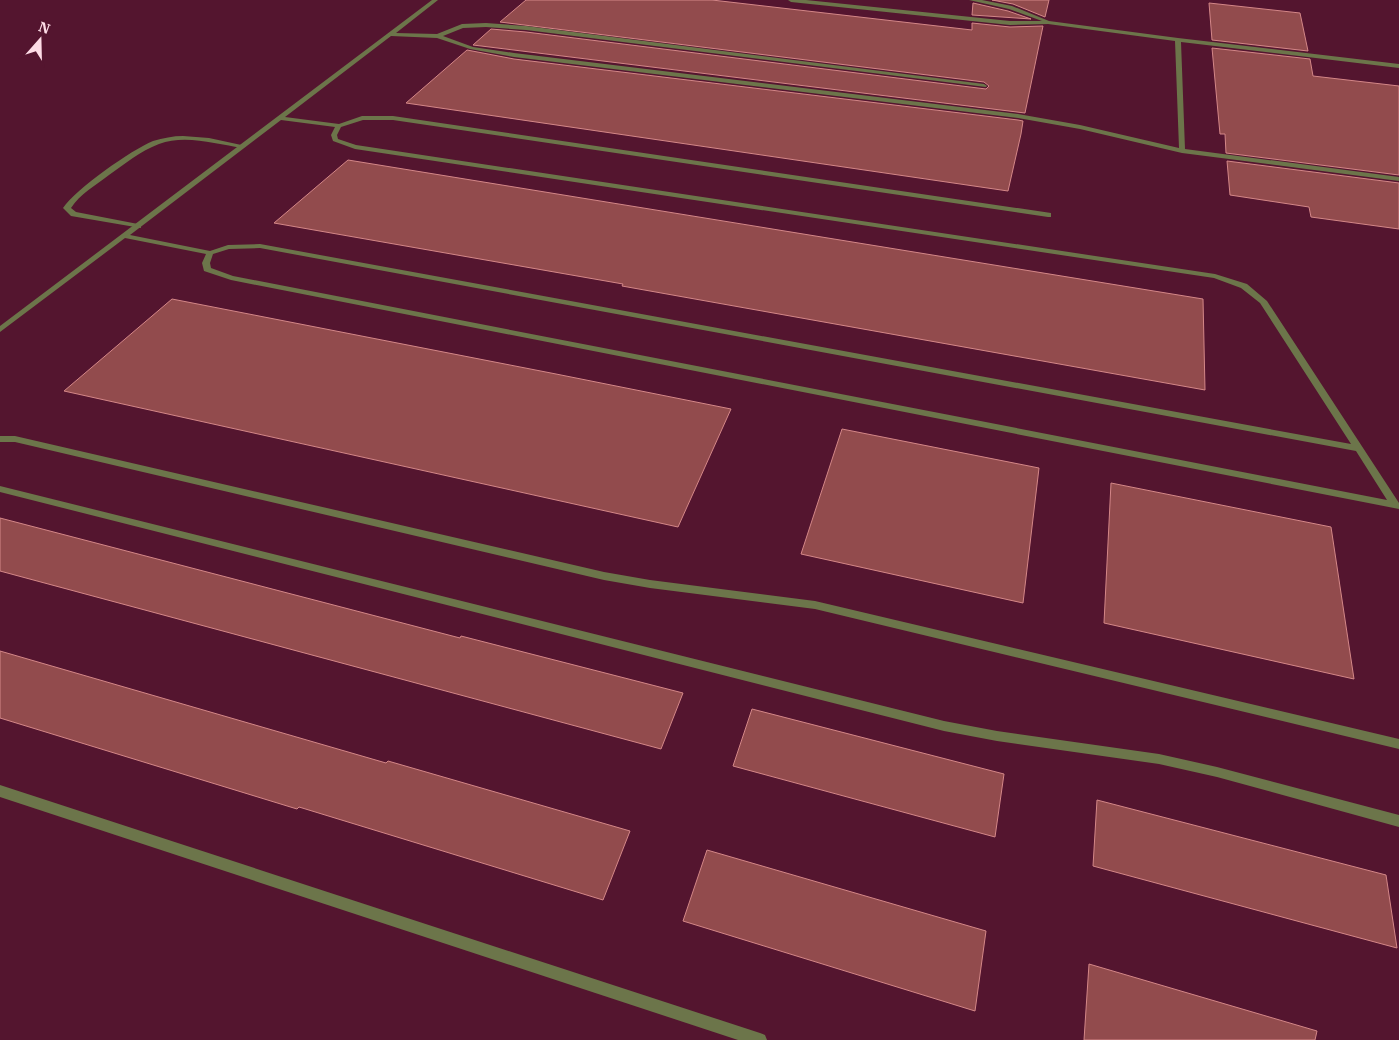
<svg xmlns="http://www.w3.org/2000/svg" width="1399" height="1040" font-family="'IBM Plex Serif',serif">
	<rect width="100%" height="100%" fill="#54152f"/>
	<!-- building -->
	<g fill="#924b4d" stroke="#d48788">
		<polygon points="526,0 712,0 972,30 972,23 1010,27 1043,26 1025,113 473,45 491,29 526,32 986,89 989,86 984,82 500,22"/>
		<polygon points="992,0 1049,0 1045,17 1013,4"/>
		<polygon points="973,3 1008,11 1031,19 972,15"/>
		<polygon points="1209,3 1300,13 1308,51 1212,40"/>
		<polygon points="1212,48 1310,59 1313,76 1399,86 1399,175 1226,153 1225,134 1220,134"/>
		<polygon points="467,50 514,59 1018,120 1023,121 1021,134 1008,191 406,103"/>
		<polygon points="348,160 1203,299 1205,390 622,286 623,284 274,223"/>
		<polygon points="1227,161 1399,183 1399,229 1311,217 1309,207 1230,195"/>
		<polygon points="172,299 556,374 731,409 678,527 64,391"/>
		<polygon points="842,429 1039,468 1023,603 801,554"/>
		<polygon points="1111,483 1331,527 1354,679 1104,623"/>
		<polygon points="0,518 460,638 461,636 683,693 661,749 0,571"/>
		<polygon points="0,651 386,763 388,761 630,831 603,900 299,807 297,809 0,718"/>
		<polygon points="752,709 1004,774 995,837 733,766"/>
		<polygon points="1097,800 1386,875 1397,948 1093,866"/>
		<polygon points="707,850 986,931 975,1011 683,921"/>
		<polygon points="1089,964 1317,1031 1315,1040 1084,1040"/>
	</g>
	<g fill="none" stroke-linecap="round" stroke-linejoin="round">
		<!-- service -->
		<path fill="#6c754a" fill-rule="evenodd" d="M 183,136 L 209,138 L 246,146 L 243,148 C 216,144 185,134 159,144 C 140,151 125,164 109,175 C 96,185 80,194 71,208 L 76,212 L 138,224 L 141,224 L 141,228 L 71,216 L 63,208 C 76,189 131,150 153,141 C 163,138 173,136 183,136 Z"/>
		<!-- minor -->
		<g fill="#6c754a" fill-rule="evenodd">
			<path d="M 432,0 L 438,0 L 396,33 L 437,34 L 462,24 L 486,23 L 526,26 L 984,84 L 987,86 L 986,87 L 526,30 L 486,27 L 463,28 L 443,36 L 473,47 L 514,53 L 1018,114 L 1080,125 L 1179,148 L 1175,41 L 1048,24 L 1010,25 L 791,2 L 788,0 L 806,0 L 1010,21 L 1042,21 L 1009,9 L 969,0 L 982,0 L 1012,6 L 1049,21 L 1178,38 L 1399,64 L 1399,68 L 1181,42 L 1185,149 L 1399,177 L 1399,181 L 1182,153 L 1080,129 L 1018,118 L 514,57 L 470,49 L 437,38 L 391,36 L 285,117 L 339,124 L 362,116 L 393,116 L 1051,213 L 1051,217 L 1048,217 L 393,120 L 363,120 L 341,127 L 337,135 L 338,139 L 356,145 L 1215,274 L 1247,284 L 1267,301 L 1399,503 L 1399,509 L 231,280 L 204,271 L 202,263 L 206,254 L 125,238 L 0,332 L 0,326 ZM 281,120 L 335,127 L 331,135 L 333,141 L 355,149 L 1214,278 L 1241,288 L 1260,303 L 1351,444 L 260,244 L 228,245 L 210,251 L 130,235 ZM 260,248 L 1356,451 L 1387,500 L 233,276 L 211,268 L 210,263 L 213,254 L 229,249 Z"/>
			<polygon points="0,436 15,436 604,572 650,580 815,601 1399,739 1399,749 815,609 650,588 604,580 15,442 0,442"/>
			<polygon points="0,486 944,721 997,731 1159,754 1217,767 1399,815 1399,827 1217,777 1159,764 997,741 944,731 0,492"/>
			<polygon points="0,785 760,1033 765,1035 767,1040 738,1040 0,797"/>
		</g>
	</g>
	<!-- north arrow -->
	<g transform="translate(40 40) rotate(20)" stroke="#54152f" stroke-width="4" paint-order="stroke">
	<path d="M0-4L9 19L0 12L-9 19Z" fill="#fddce6"/>
	<text y="-8" font-size="14" font-weight="bold" text-anchor="middle" fill="#fddce6">N</text>
	</g>
</svg>
